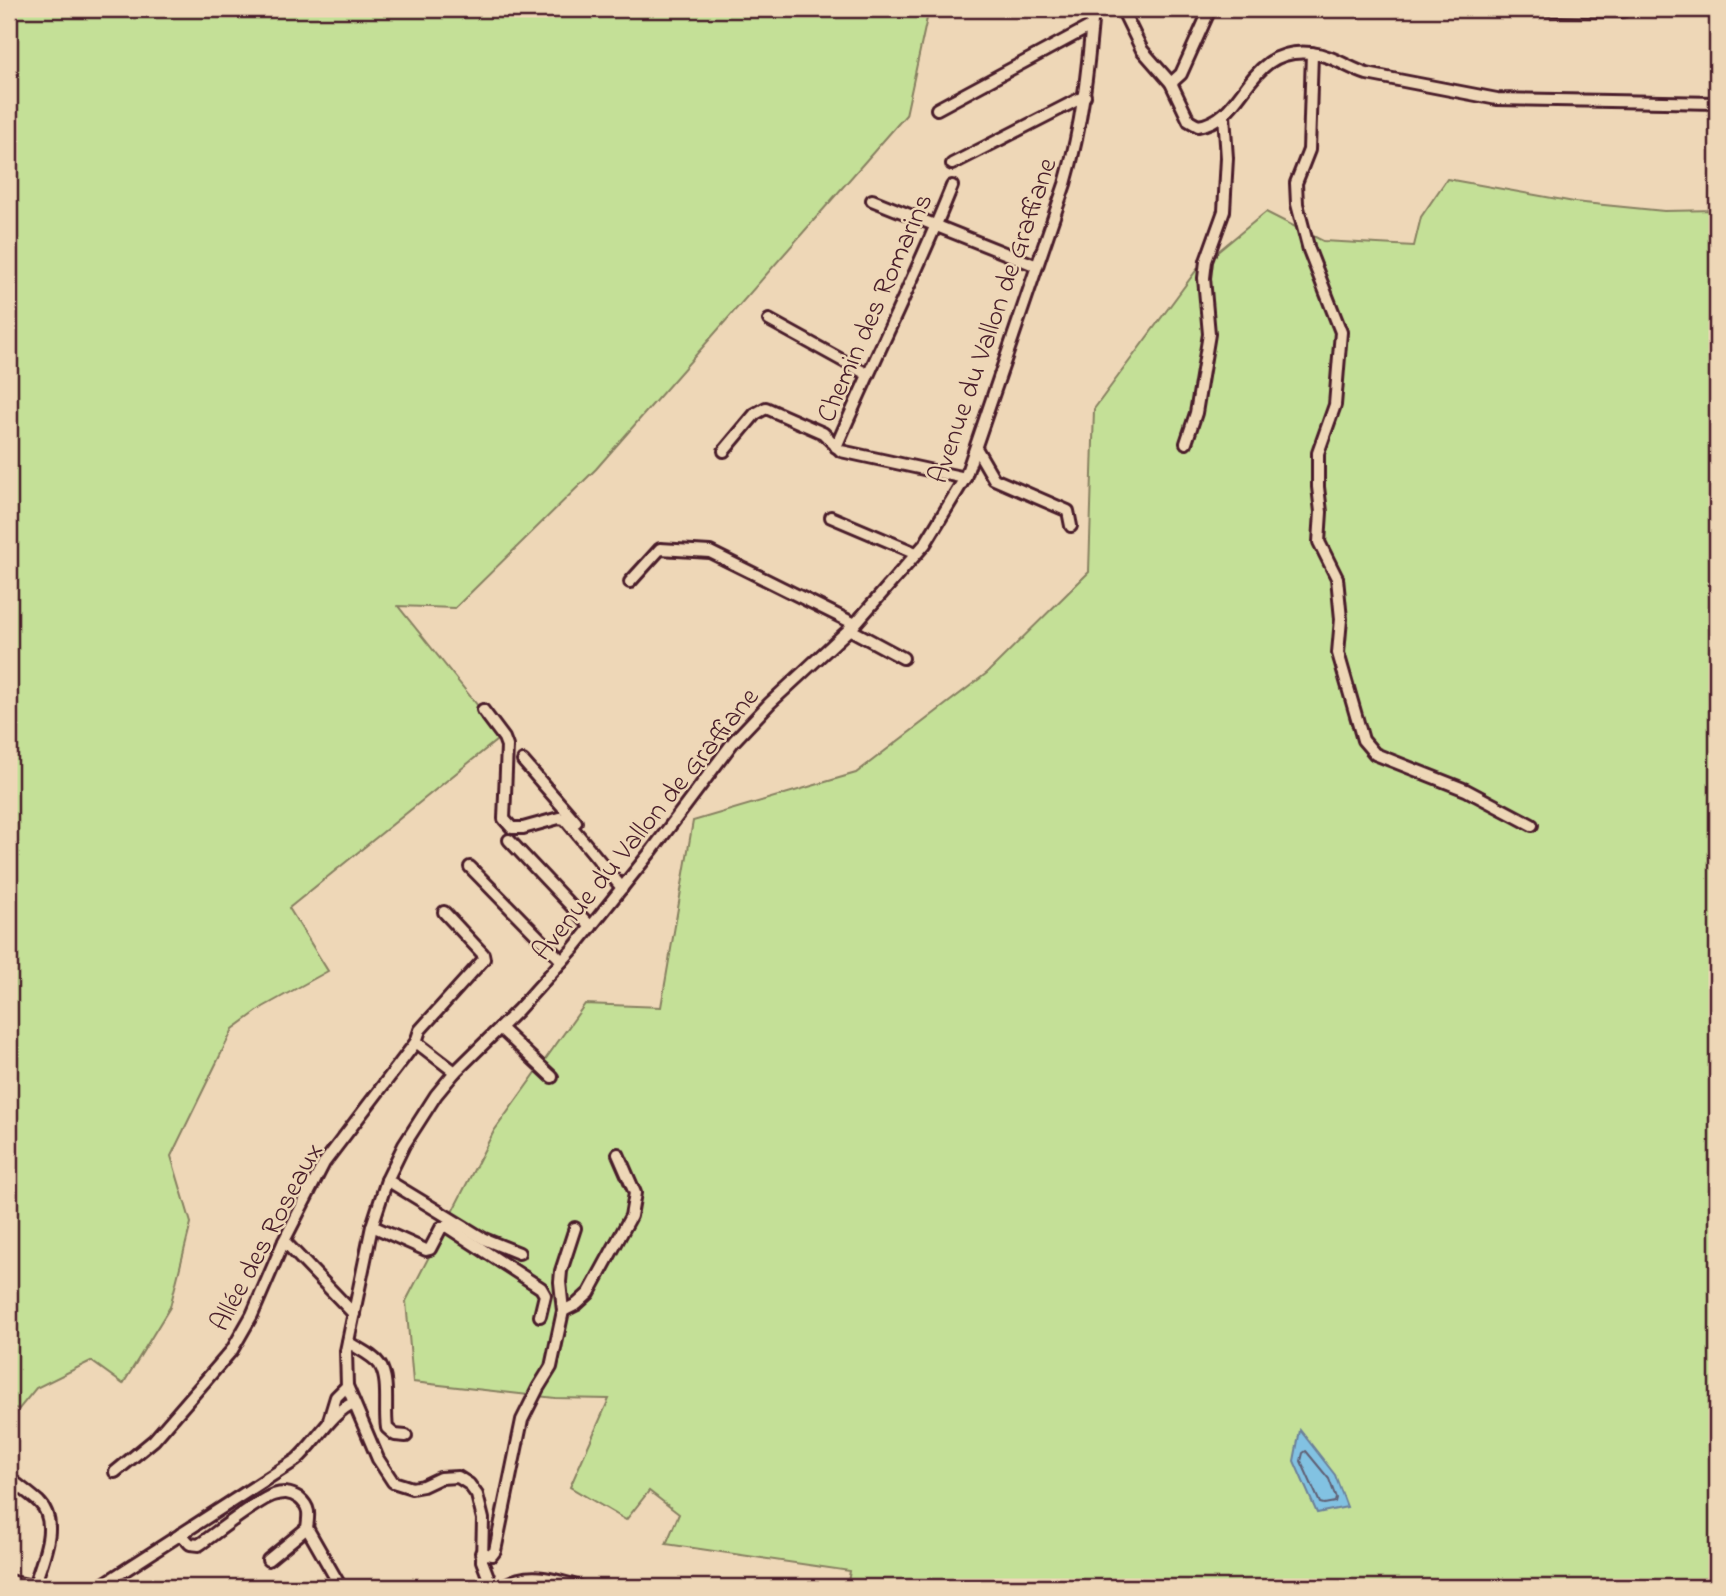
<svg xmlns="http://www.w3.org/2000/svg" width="1726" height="1596" font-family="'Indie Flower',sans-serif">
	<rect width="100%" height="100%" fill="#eed7b7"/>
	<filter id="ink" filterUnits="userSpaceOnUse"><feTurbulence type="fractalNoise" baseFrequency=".0143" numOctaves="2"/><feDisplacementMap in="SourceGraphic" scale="14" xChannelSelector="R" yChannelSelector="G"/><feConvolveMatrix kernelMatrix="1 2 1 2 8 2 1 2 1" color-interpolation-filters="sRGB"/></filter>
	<g filter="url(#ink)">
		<!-- green -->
		<g fill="#c4e097" stroke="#878061" stroke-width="2">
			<polygon points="9,9 929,9 906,115 596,469 455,608 398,606 502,736 289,908 328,971 263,1007 233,1029 171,1156 191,1223 170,1307 123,1384 91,1361 36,1388 19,1409 9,1407"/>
			<polygon points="1447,179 1574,202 1664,211 1717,210 1717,1587 847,1587 850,1571 666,1544 679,1514 649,1491 626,1520 570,1487 609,1399 555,1398 413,1382 406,1301 494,1131 585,1004 661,1007 693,821 856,773 987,673 1089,572 1094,409 1198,268 1266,212 1323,241 1414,246 1421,217"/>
		</g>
		<!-- water -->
		<polygon fill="#82c2e2" stroke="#6c8199" stroke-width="2" points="1300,1430 1335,1475 1347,1507 1317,1513 1294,1461"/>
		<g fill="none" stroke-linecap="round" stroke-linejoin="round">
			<!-- shore -->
			<polygon stroke="#606074" stroke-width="2" points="1306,1451 1329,1479 1336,1498 1335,1502 1324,1504 1320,1503 1301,1461 1303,1453"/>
			<!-- minor casing -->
			<g stroke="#4a1f2b" stroke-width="16">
				<g id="minor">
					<path d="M 1122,9 L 1142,50 L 1171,83 L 1189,121 L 1198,126 C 1247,119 1245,46 1311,53 C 1332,55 1348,68 1367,74 L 1497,99 L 1717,103"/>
					<polyline points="1499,9 1623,11 1625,9"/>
					<polyline points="1312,53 1309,150 1296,183 1297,204 1309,250 1341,332 1335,405 1318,453 1318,487 1321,512 1319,542 1337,578 1341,619 1338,653 1363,740 1375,754 1466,790 1532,825"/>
					<polyline points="1171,83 1181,74 1207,16 1208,9"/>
					<polyline points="937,109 1091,26"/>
					<polyline points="952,164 1085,96"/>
					<polyline points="872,200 1037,266"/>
					<polyline points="769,320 867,374"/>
					<polyline points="1186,443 1196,413 1209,334 1204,278 1206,261 1224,211 1227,158 1224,115"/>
					<path d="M 836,447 C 874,359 917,274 952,186"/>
					<polyline points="976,448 994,479 1068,511 1071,526"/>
					<polyline points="724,451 755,414 766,408 823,433 841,451 965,478"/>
					<polyline points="831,517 916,553"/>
					<polyline points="630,582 660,549 710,552 855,624"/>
					<polyline points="849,629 903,658"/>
					<polyline points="483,710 504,738 507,746 504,819 512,828 523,828 559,818 565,819 622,888"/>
					<polyline points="523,761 576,822"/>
					<polyline points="509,840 591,927"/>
					<polyline points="470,867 562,961"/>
					<polyline points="500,1028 552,1077"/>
					<polyline points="416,1042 455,1072"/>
					<polyline points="387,1180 484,1239 519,1253"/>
					<polyline points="372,1226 426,1250 430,1249 441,1228 446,1226 541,1288 545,1295 540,1316"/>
					<polyline points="284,1241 354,1314"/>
					<polyline points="563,1311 577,1304 589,1293 631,1216 635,1193 618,1154"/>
					<path d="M 348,1342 C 358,1349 373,1355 380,1365 C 390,1381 384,1409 387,1428 L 395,1435 L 406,1436"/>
					<polyline points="329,1420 336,1397 347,1386"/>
					<polyline points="115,1472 154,1440 232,1350 252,1315 284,1241 324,1163 416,1042 420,1030 484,959 483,954 444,912"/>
					<path d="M 9,1478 C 19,1486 30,1494 39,1502 C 61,1523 41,1562 34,1587"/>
					<polyline points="307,1528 339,1584"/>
					<path d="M 181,1534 L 190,1544 L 199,1545 C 216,1533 256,1501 273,1495 C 283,1492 290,1492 299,1498 C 310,1507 309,1514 307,1528 L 268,1560"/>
					<polyline points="481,1553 492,1555 495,1551 522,1420 538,1388 551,1367 563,1311 560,1282 561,1271 575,1228"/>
					<polyline points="9,1581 37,1587"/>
					<path d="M 99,1587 L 296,1460 C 315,1444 332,1411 354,1403"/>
					<path d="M 492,1587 L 482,1561 L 483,1519 L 477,1495 L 469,1484 L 458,1477 L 440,1478 L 423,1486 L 412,1488 L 393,1482 L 378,1459 L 347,1386 L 346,1351 L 372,1226 L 387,1180 L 404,1145 L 436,1095 L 455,1072 L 518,1010 L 573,949 L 653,849 L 734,741 L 770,703 L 855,624 L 925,544 L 965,478 L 1065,184 C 1082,125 1088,70 1093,9"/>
					<path d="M 502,1587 C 527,1570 553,1579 580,1587"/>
				</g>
			</g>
			<!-- minor -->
			<use href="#minor" stroke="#eed7b7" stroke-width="10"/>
		</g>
	</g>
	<g text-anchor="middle" stroke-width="5" stroke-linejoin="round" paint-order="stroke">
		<!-- street labels -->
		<g font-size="28" fill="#4a1f2b" stroke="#eed7b7">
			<text transform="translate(873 307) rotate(-66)" y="10">Chemin des Romarins</text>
			<text transform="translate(991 320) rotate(-71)" y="10">Avenue du Vallon de Graffiane</text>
			<text transform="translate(644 823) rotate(-51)" y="10">Avenue du Vallon de Graffiane</text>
			<text transform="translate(265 1236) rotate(-62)" y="10">Allée des Roseaux</text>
		</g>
	</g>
	<!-- margin -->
	<rect width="1726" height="1596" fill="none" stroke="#eed7b7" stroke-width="35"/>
	<rect x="18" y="18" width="1691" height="1561" fill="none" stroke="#4a1f2b" stroke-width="2.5" filter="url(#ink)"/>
</svg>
